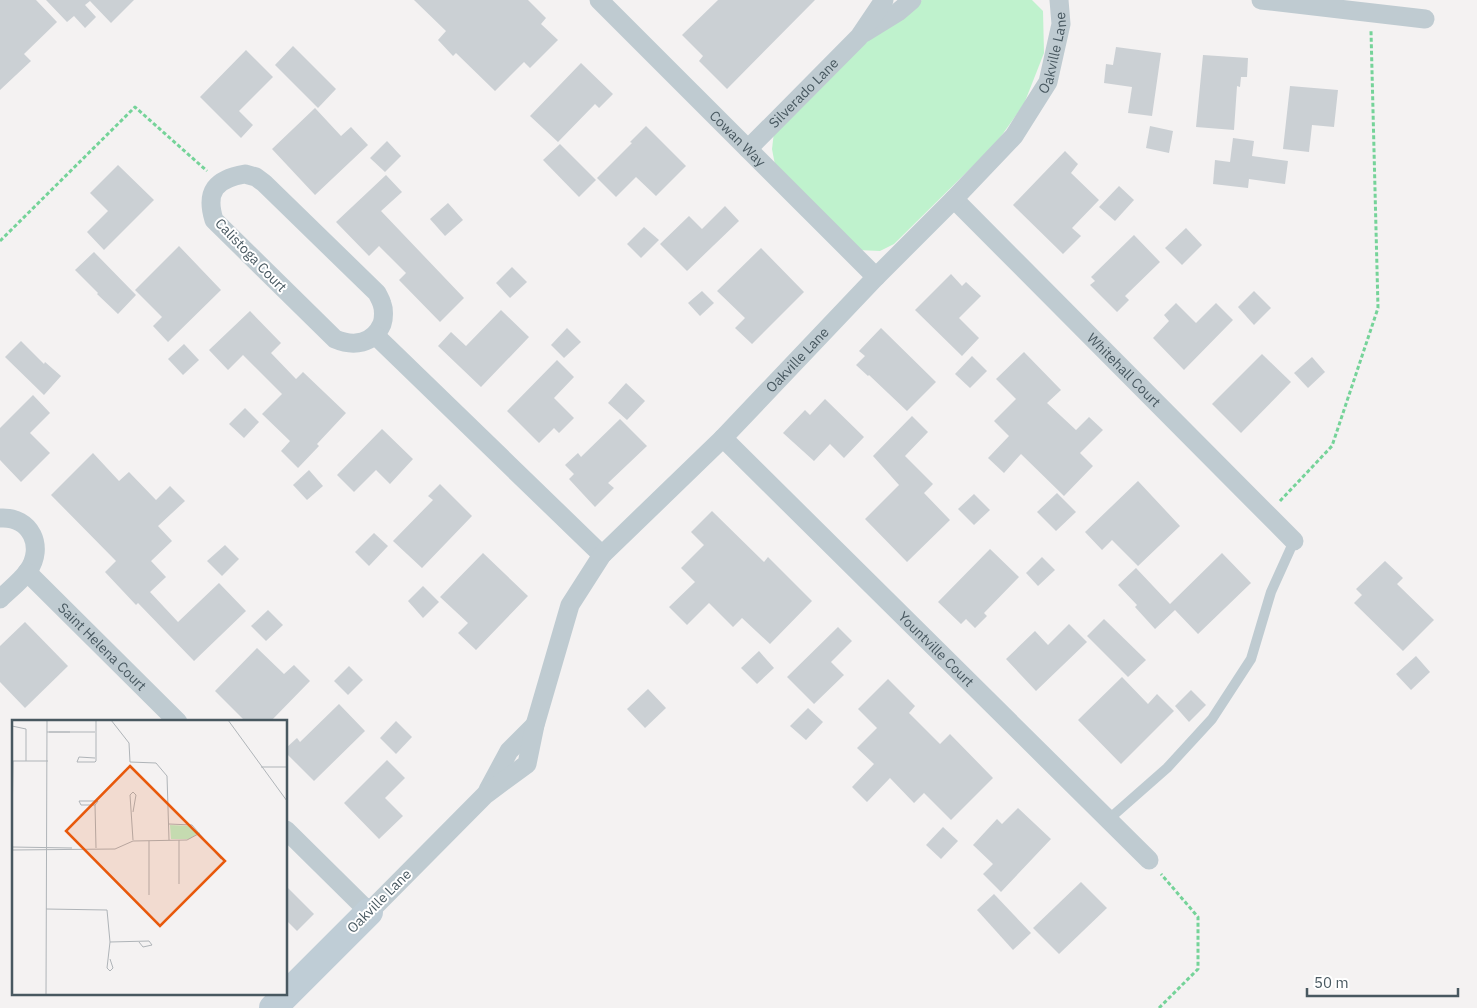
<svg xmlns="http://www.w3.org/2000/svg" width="1477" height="1008" font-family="'IBM Plex Sans',sans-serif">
	<rect width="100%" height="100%" fill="#f4f2f2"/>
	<!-- green -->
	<polygon fill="#bff2cd" points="922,0 1032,0 1043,11 1044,53 1024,104 997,142 894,244 880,251 858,250 776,170 772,149 774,132 866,42"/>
	<!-- building -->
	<g fill="#cbd0d4">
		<polygon points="0,0 36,0 57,22 24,54 31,61 0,90"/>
		<polygon points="46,0 134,0 111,23 90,1 85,5 96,17 85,28 74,16 67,22"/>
		<polygon points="414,0 528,0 546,18 541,24 558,40 530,68 524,62 495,91 456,53 453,56 438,40 446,31"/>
		<polygon points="718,0 815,0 727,89 699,61 703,56 682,35"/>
		<polygon points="293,46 336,89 318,108 275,65"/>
		<polygon points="1116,47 1161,53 1152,116 1128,113 1132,87 1104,83 1106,64 1113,65"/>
		<polygon points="246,50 273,77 239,111 253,125 241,138 200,97"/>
		<polygon points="1203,55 1248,58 1247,77 1241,77 1240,87 1237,86 1234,130 1196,127"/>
		<polygon points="581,63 613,94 599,108 595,104 558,142 530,116"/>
		<polygon points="1290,86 1338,90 1334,127 1312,125 1309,152 1283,149"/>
		<polygon points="315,108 341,136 351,127 368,145 315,195 272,149"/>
		<polygon points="646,126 686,166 656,196 636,177 616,197 597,178 632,143 630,142"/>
		<polygon points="1150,126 1173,131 1169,153 1146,148"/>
		<polygon points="1233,138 1254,141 1252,156 1288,161 1285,184 1249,179 1248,188 1213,184 1215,160 1230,162"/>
		<polygon points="387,141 401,156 385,172 370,158"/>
		<polygon points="560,144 596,180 579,197 543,160"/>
		<polygon points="1065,151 1078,164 1071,173 1099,200 1072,228 1081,236 1063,254 1013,205"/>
		<polygon points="118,165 154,200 104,250 87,232 108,211 90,193"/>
		<polygon points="386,175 402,192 381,211 464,298 440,322 399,280 406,273 379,246 369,256 336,222"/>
		<polygon points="1119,186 1134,200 1115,221 1099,207"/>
		<polygon points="448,203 463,220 445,236 430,219"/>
		<polygon points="725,206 739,221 687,271 660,244 689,216 702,229"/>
		<polygon points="644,227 659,240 641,258 627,244"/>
		<polygon points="1186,228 1202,245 1182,265 1165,248"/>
		<polygon points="1134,235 1160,262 1125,296 1129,300 1117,312 1090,285 1095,281 1091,277"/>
		<polygon points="179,246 221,290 168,342 153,326 162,317 135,290"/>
		<polygon points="761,248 804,292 752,344 735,328 745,318 717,291"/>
		<polygon points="94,252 136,295 118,314 97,294 98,293 75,270"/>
		<polygon points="512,267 527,282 510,298 496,283"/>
		<polygon points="951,274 962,286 966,282 981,296 959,318 979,338 962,356 915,310"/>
		<polygon points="702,291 714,303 700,316 688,303"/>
		<polygon points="1254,291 1271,308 1254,325 1238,307"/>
		<polygon points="1176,303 1196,323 1216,303 1233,320 1184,370 1153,338 1169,321 1164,315"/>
		<polygon points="501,310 529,337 481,387 438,346 451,332 466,346"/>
		<polygon points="250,311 281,343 271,353 296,379 303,372 346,413 317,444 319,446 298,468 281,451 290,441 262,414 282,394 243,355 228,370 209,350"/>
		<polygon points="567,328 581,342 564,358 551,345"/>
		<polygon points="881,328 936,382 907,411 869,375 868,376 856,365 865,356 859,351"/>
		<polygon points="21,341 44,364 45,362 61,376 44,395 5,357"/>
		<polygon points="184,344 199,360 183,375 168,359"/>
		<polygon points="1024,352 1061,390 1047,403 1076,430 1089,417 1103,430 1080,453 1093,466 1064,496 1021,454 1004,473 988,458 1009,436 994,421 1016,399 996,379"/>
		<polygon points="1262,354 1291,382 1241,433 1212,404"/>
		<polygon points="972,356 987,371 970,388 955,374"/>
		<polygon points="1312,357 1325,372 1308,388 1294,373"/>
		<polygon points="557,360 574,377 554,398 574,418 559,433 554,428 539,443 507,411"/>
		<polygon points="626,383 645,401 627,420 608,403"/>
		<polygon points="33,395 50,413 30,433 50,453 21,482 0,460 0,428"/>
		<polygon points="825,399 864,437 844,458 830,444 814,461 783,433 805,410 810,415"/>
		<polygon points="245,408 259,422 244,438 229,424"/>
		<polygon points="912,416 928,432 905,456 933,484 924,493 950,520 907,562 865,519 899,485 873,456"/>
		<polygon points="620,419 647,446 608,483 614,488 595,507 569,479 574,474 565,465 578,453 581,457"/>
		<polygon points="382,429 413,459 390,484 376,470 354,492 337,475"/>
		<polygon points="93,453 119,481 129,472 156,500 170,486 185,501 158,526 172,541 151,561 166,577 150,592 178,622 219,583 246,611 194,661 138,603 136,605 105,572 116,561 51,495"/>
		<polygon points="309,470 323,486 307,500 293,485"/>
		<polygon points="1138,481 1180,526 1138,566 1112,540 1102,550 1085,532"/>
		<polygon points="440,484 472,516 422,568 393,541 433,500 428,496"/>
		<polygon points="1057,493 1076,512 1056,531 1037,512"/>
		<polygon points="974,494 990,510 974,525 958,509"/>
		<polygon points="712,511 764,562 768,557 812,601 770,644 742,618 733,627 709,603 687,625 669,607 695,582 681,568 704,545 691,532"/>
		<polygon points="374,533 388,546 369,566 355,552"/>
		<polygon points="225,545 239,559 222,576 207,561"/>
		<polygon points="990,549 1019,577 984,613 987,616 975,628 966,619 961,624 938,602"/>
		<polygon points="483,553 528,596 476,650 458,633 468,623 440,597"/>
		<polygon points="1222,553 1251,583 1198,634 1175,610 1155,629 1135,607 1137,605 1118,585 1136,568 1170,604"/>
		<polygon points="1042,557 1055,570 1038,586 1026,573"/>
		<polygon points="1385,561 1403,578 1397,584 1434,620 1403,651 1354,603 1362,595 1356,589"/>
		<polygon points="423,586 439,602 423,618 408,601"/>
		<polygon points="268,610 283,625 266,641 251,626"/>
		<polygon points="1104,619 1146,660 1128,677 1087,636"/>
		<polygon points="25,622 68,666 25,708 0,682 0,646"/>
		<polygon points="1069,624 1087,642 1036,691 1006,659 1035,631 1048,645"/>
		<polygon points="838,627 852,641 831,662 844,675 814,704 787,677"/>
		<polygon points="257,648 284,674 294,665 310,681 270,722 246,722 215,691"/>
		<polygon points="759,651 774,668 757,684 741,668"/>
		<polygon points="1416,656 1430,672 1411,690 1396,674"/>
		<polygon points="349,666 363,680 348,695 334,681"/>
		<polygon points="1122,677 1148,704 1157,694 1174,711 1121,764 1078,720"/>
		<polygon points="888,679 915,706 909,713 940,744 950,734 993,778 951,820 924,793 914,803 890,778 867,802 852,787 874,764 857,748 877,728 858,709"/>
		<polygon points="648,689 666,708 645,728 627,709"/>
		<polygon points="1191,690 1206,705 1189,722 1175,706"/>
		<polygon points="339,704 365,731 314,781 286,753 286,748 297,738 300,742"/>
		<polygon points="808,708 823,722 806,740 790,726"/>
		<polygon points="396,721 412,737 396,754 380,738"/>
		<polygon points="387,760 405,778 385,798 403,816 379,839 344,803"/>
		<polygon points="1018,808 1051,839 1001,892 983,874 993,864 973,845 997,819 1002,824"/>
		<polygon points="943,827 958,841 941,859 926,845"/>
		<polygon points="1081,882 1107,908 1059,954 1033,928"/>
		<polygon points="286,886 314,914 297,931 286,920"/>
		<polygon points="994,894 1031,933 1013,950 977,910"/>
	</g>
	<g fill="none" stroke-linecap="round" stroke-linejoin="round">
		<!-- path -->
		<g stroke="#75d399" stroke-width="3" stroke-dasharray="4 2.5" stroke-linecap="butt">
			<polyline points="0,241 135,107 207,171"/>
			<polyline points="1280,501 1332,446 1378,308 1371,31"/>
			<polyline points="1159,1008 1198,969 1198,917 1161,874"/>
		</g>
		<!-- lane -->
		<polyline stroke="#bfcbd1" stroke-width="10" points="1109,819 1167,768 1212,719 1251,659 1271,592 1294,541"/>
		<!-- street -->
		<g stroke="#bfcbd1" stroke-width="19">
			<path id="s1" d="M 599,0 L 876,277"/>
			<polyline points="1261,0 1425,19"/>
			<polyline points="864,33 898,12 912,0"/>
			<path id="s2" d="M 748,149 L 859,37 L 884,0"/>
			<path d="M 245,174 L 256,177 L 264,183 L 377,293 C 379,297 381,300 382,304 C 384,309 384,318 382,324 C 373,344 354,347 335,339 L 214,220 C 205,191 216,179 245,174 Z"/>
			<path id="s3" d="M 954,199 L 1294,541"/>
			<polyline points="375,335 602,555"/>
			<path id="s4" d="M 723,438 L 1149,860"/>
			<path d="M 0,518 C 31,516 45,547 28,571 C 20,582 9,590 0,599"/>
			<path id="s5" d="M 27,572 L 178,722"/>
			<polyline points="488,790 509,751 535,725"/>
			<path id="s6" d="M 286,830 L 369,912 L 485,795 L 527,764 L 535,725 L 570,605 L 602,555 L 723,438 L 876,277 L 954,199 L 1014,136 L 1048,82 L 1061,24 L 1059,0"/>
		</g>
		<!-- secondary -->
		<polyline stroke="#bfcdd6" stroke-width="28" points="273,1008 369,912"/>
	</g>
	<g text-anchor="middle" stroke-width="4" stroke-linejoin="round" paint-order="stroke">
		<!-- street labels -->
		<g font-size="14" fill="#485860" stroke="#fff">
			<text dy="5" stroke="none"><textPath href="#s6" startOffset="1239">Oakville Lane</textPath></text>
			<text dy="5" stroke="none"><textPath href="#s2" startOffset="79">Silverado Lane</textPath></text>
			<text dy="5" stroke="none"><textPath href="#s1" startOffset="196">Cowan Way</textPath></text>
			<text transform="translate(251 255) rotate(46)" y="5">Calistoga Court</text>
			<text dy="5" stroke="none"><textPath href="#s6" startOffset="834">Oakville Lane</textPath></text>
			<text dy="5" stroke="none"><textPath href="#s3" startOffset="241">Whitehall Court</textPath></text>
			<text dy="5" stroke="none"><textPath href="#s5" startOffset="106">Saint Helena Court</textPath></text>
			<text dy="5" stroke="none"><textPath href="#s4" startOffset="300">Yountville Court</textPath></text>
			<text transform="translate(379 901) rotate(-45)" y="5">Oakville Lane</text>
		</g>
	</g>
	<!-- overview -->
	<g transform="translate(12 720)">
		<rect width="275" height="275" fill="#f4f2f2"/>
		<path d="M 158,105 L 179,106 L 185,114 L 177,119 L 159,119 Z" fill="#bff2cd"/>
		<path fill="none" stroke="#afb4b8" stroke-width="1" d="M 99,0 L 117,23 L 118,42 L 144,43 L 155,56 L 157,120M 216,0 L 275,81M 0,6 L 14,9 L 14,41M 35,12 L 83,12M 37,12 L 58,12M 83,38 L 67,37 L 65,42 L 83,42 L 84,41 L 84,0M 1,41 L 36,41M 249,47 L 275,47M 83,85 L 69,85 L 67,81 L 86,81 L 83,85 L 84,128M 121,92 L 124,75 L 121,72 L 118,75 L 121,120M 157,104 L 180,105 L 209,139M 0,109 L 1,41M 137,121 L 137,175M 0,127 L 60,128M 0,130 L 103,129 L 121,121 L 175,120 L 188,113M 167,164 L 167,120M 34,189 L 95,190 L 98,222 L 95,248 L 98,251 L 101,248 L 98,239M 98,222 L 137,221 L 140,225 L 131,227 L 127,222M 34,275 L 35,0"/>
		<path fill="#e8590c" fill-opacity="0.15" stroke="#e8590c" stroke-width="2.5" d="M 118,46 L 213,141 L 148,206 L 54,111 Z"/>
		<rect width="275" height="275" fill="none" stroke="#485860" stroke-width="2.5"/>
	</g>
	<!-- scale -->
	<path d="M1307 988v8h151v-8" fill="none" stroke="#485860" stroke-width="2.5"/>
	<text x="1314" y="988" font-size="15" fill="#485860" stroke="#ffffff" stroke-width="4" paint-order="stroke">50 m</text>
</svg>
